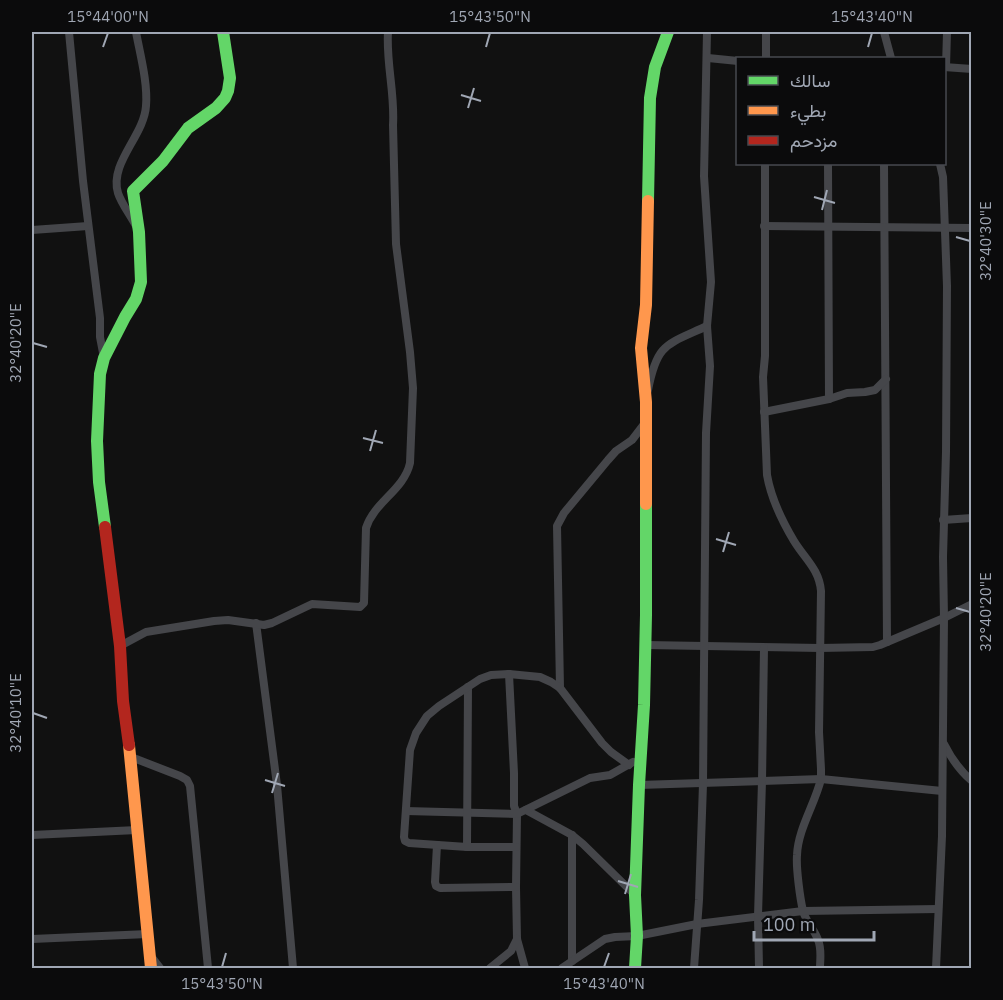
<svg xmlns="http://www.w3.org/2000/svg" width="1003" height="1000" font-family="'IBM Plex Sans',Vazirmatn,sans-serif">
	<rect width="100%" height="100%" fill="#111"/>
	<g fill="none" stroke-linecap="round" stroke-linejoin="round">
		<!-- street -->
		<g stroke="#45464a" stroke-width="8">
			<polyline points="69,32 83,181 100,318 100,337 104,358"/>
			<path d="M 136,32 C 140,54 148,83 146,106 C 144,136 109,163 118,193 C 121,203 131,216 136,226"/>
			<polyline points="766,32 766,58"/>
			<polyline points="884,32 891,58"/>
			<polyline points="708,58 738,61"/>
			<polyline points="944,67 972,69"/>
			<polyline points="946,67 947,32"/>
			<path d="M 765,164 L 765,356 L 763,377 L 767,475 C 771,498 782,521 794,541 C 805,559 819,569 821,591 L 819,732 L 821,769 L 821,779 C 815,804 798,829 797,855 C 796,868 800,898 803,911 C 806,922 815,930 818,940 C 822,949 820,959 820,968"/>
			<polyline points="828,164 829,399"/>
			<polyline points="884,164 887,642"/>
			<polyline points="764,226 972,228"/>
			<polyline points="32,230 88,226"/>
			<path d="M 648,390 C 657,343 666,345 707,326"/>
			<polyline points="764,412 829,399 847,393 865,392 875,390 886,379"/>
			<polyline points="943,520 972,518"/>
			<polyline points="256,623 277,785 293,968"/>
			<polyline points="646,645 820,648 873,647 880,645 944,618 972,604"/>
			<path d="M 120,646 L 146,632 L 214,621 L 228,620 L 264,625 L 272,623 L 312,604 L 360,607 L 364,603 L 366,528 C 374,502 404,490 410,463 L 413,388 L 410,352 L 396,244 L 393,125 C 395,93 386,63 388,32"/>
			<polyline points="509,674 514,773 514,806 517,814 516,887 517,939 525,968"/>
			<polyline points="560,688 557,526 564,513 608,460 616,451 632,440 645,423"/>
			<path d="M 944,744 C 951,758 959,770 972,781"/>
			<polyline points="131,757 180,776 187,780 190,786 208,968"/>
			<polyline points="639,785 821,779 942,791"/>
			<polyline points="526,810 572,835 583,844 635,895"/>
			<polyline points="406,811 517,814 590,778 610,775 633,762"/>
			<polyline points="32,835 137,830"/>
			<polyline points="572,835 572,961"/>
			<polyline points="437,845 435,882 436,886 440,888 516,887"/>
			<polyline points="467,847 468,687"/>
			<polyline points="516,847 467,847 409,843 405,841 404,837 410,750 416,733 427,716 439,706 480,679 491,675 509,674 540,677 551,682 560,688 602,743 611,752 629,765"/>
			<polyline points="32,939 148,934"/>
			<polyline points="150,955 160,968"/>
			<polyline points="490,968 511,951 517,939"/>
			<polyline points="562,968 605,939 615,937 637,936 697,924 803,911 938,909"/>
			<polyline points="694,968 699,900 703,784 706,433 710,366 707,326 711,282 704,176 707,32"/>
			<polyline points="759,968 758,916 762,781 764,648"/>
			<polyline points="936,968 942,836 944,618 943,557 946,452 947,286 943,177 940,164"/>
		</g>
		<!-- fast -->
		<g stroke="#63d668" stroke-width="12">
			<polyline points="648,201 650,98 655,67 668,32"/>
			<polyline points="105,527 99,482 97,441 100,374 104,358 125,317 136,299 141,282 139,232 133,191 163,161 188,128 216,108 225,98 228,91 230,78 223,32"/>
			<polyline points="635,968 637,936 635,895 639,785 644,705 646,615 646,504"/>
		</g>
		<!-- slow -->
		<g stroke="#ff974d" stroke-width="12">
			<polyline points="646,504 646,402 641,348 646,305 648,201"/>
			<polyline points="129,745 151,968"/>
		</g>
		<!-- jam -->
		<polyline stroke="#b3261e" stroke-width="12" points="105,527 120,646 123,701 129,745"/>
	</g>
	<!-- ticks -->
	<path fill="none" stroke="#a0a7b4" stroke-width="2" d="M 103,47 L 108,33M 486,47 L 490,33M 868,47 L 872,33M 461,95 L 481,101M 468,108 L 474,88M 814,197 L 835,203M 822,210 L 827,190M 956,237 L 970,241M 33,343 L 47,347M 363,438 L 383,443M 370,451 L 376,430M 716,539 L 736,545M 723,552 L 729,532M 956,608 L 970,612M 33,713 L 47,718M 265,780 L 285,786M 272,793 L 278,773M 618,881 L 638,887M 625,894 L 631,874M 222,967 L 226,953M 604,967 L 609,953"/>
	<!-- border -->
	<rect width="1003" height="1000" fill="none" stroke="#0b0b0c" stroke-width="66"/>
	<!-- legend -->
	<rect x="736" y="57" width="210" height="108" fill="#0b0b0c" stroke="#47494f" stroke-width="1.5"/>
	<rect x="748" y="76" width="30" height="9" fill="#63d668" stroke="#47494f" stroke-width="1.5"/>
	<text x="790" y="87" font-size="18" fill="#a0a7b4">سالك</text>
	<rect x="748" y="106" width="30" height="9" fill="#ff974d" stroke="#47494f" stroke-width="1.5"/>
	<text x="790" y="117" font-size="18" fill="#a0a7b4">بطيء</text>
	<rect x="748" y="136" width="30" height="9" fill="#b3261e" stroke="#47494f" stroke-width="1.5"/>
	<text x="790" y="147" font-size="18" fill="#a0a7b4">مزدحم</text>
	<!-- scale -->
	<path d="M754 931v9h120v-9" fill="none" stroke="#a0a7b4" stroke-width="3"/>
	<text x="763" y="931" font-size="18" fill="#a0a7b4" stroke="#0b0b0c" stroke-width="4.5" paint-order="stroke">100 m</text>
	<rect x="33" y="33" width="937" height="934" fill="none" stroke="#a0a7b4" stroke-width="2"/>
	<g font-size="15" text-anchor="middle" fill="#a0a7b4">
		<text x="108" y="22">15°44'00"N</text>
		<text x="490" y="22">15°43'50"N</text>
		<text x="872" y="22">15°43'40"N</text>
		<text transform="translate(986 241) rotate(-90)" y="5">32°40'30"E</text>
		<text transform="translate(16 343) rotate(-90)" y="5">32°40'20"E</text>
		<text transform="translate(986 612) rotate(-90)" y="5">32°40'20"E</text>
		<text transform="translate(16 713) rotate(-90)" y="5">32°40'10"E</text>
		<text x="222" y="989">15°43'50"N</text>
		<text x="604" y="989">15°43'40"N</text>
	</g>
</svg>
